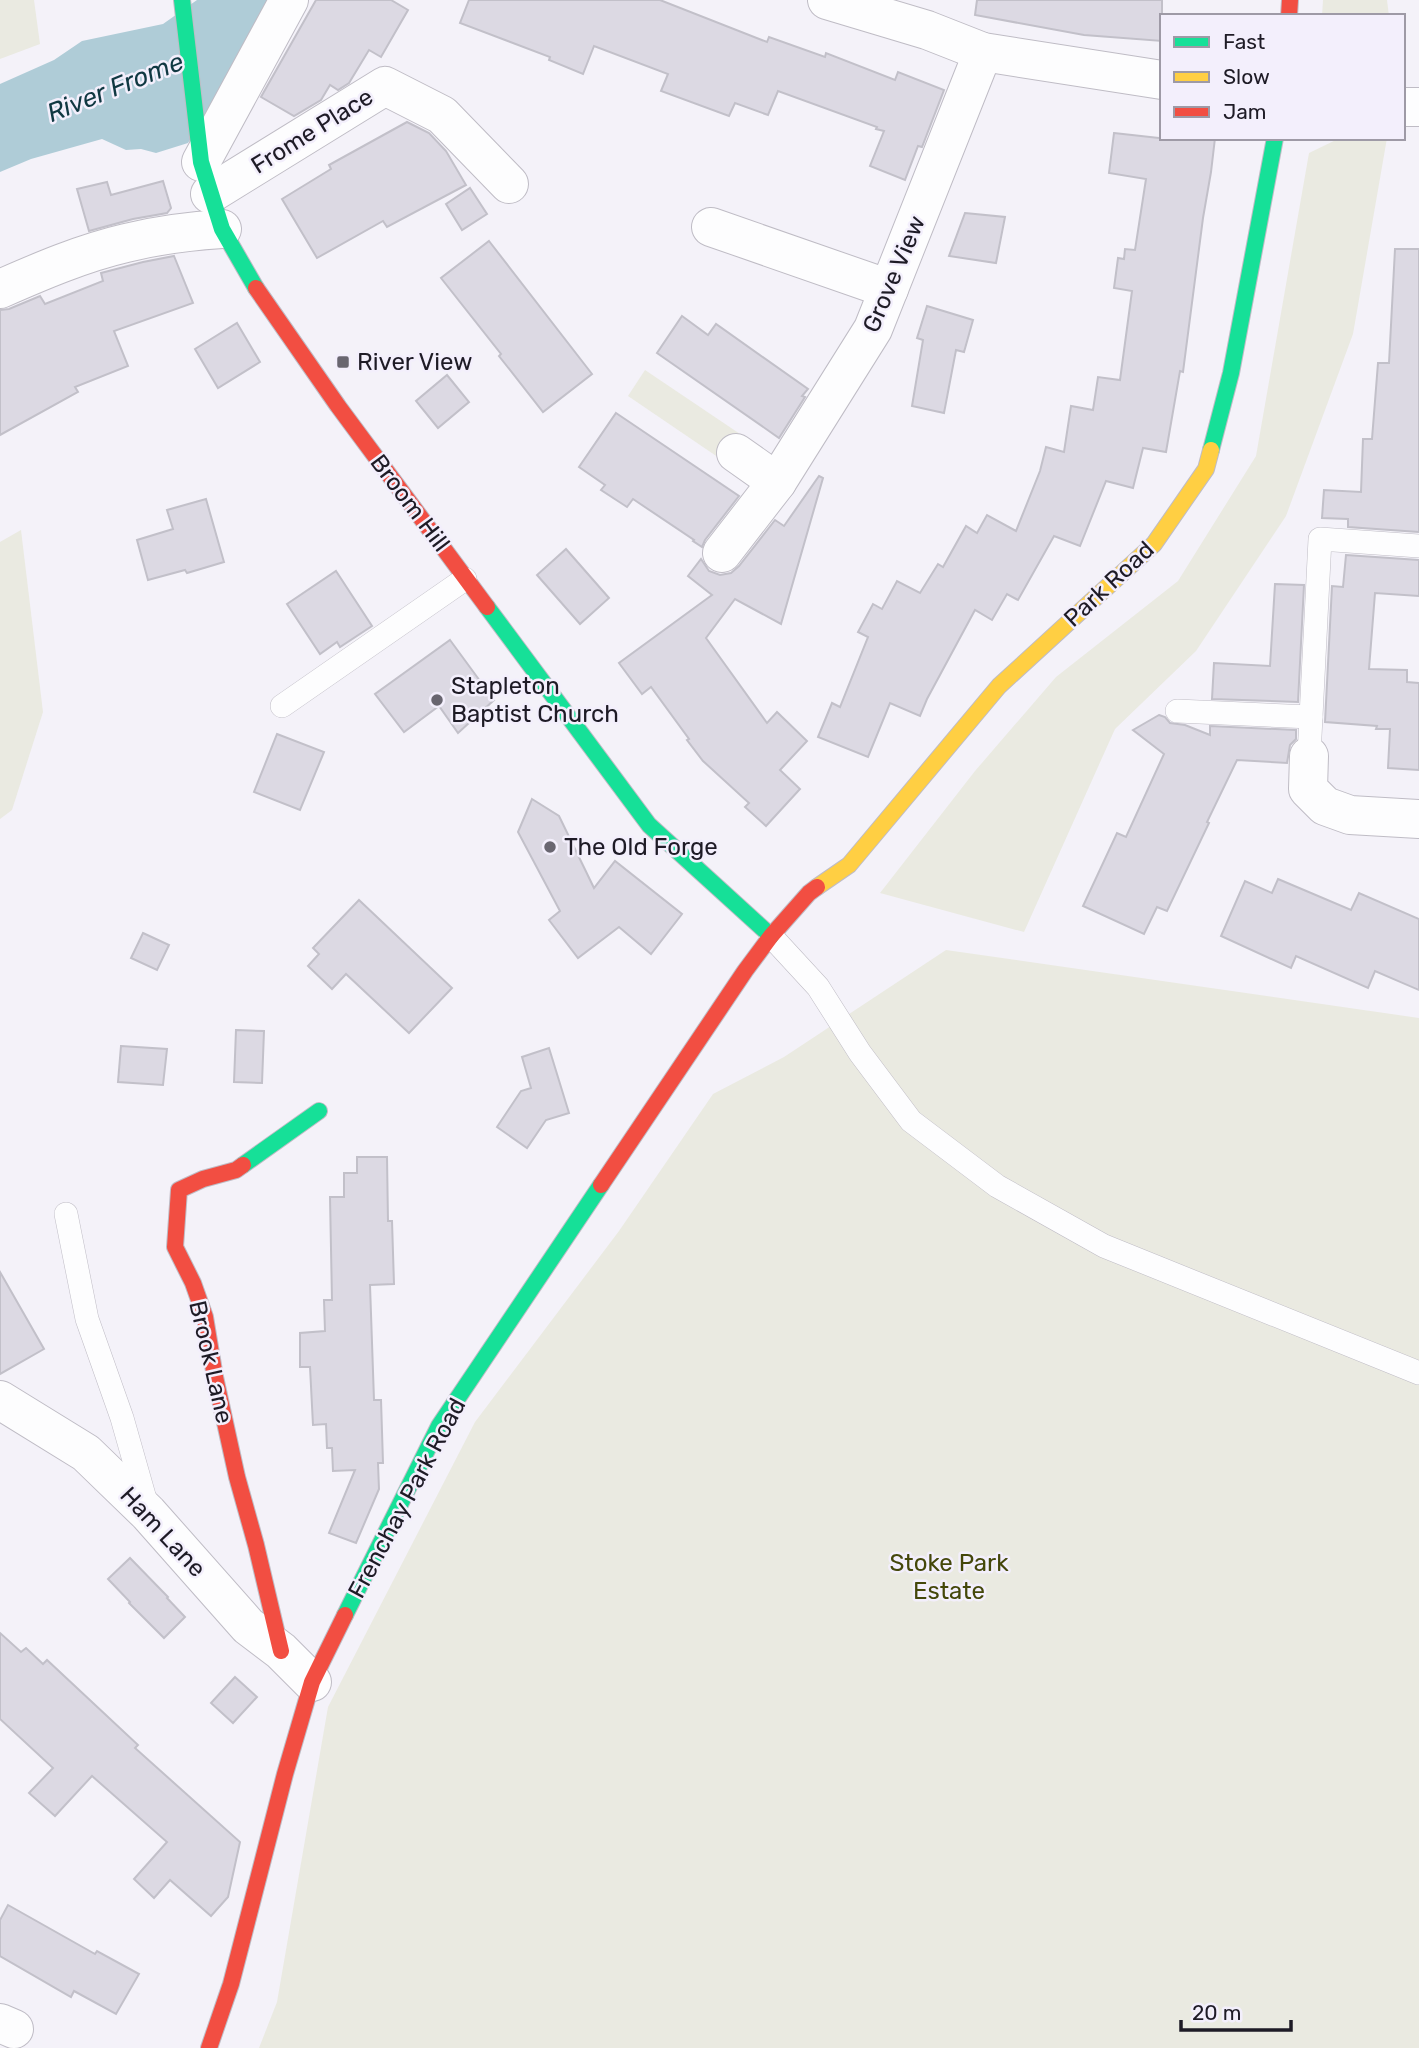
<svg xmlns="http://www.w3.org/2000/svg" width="1419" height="2048" font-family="Rubik,sans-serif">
	<rect width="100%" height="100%" fill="#f4f2f9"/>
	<!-- green -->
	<g fill="#eaeae1">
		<polygon points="0,0 34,0 40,44 0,59"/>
		<polygon points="1323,0 1387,0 1389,16 1322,16"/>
		<polygon points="1340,138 1387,138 1353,334 1286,516 1196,651 1115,729 1024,932 880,893 975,771 1056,677 1178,581 1256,456 1309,153"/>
		<polygon points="645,370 746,438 728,464 628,396"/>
		<polygon points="21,530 43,712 12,810 0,819 0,542"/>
		<polygon points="946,950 1419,1018 1419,2048 259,2048 277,2002 328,1707 475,1422 619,1231 713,1094 784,1057"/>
	</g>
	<!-- water -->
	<polygon fill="#afccd7" points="197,0 277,0 188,143 156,153 141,149 126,150 102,139 31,159 0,172 0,84 54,60 82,41 163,24"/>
	<!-- building -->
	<g fill="#dcd9e3" stroke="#c2c0c9" stroke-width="2">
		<polygon points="316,0 391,0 408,10 381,57 369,50 349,83 338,90 330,85 321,100 294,116 261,97"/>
		<polygon points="469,0 660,0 767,42 769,37 825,57 826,53 895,80 898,72 944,90 922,147 918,146 905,180 870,166 884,131 876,129 877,127 778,91 768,115 735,103 729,116 661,91 668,74 594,46 583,74 549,60 550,57 460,23"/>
		<polygon points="977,0 1162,0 1162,41 1084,35 975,15"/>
		<polygon points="407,122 429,133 446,151 466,185 387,227 383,221 317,258 282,199 331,169 329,165"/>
		<polygon points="1114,133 1159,138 1215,138 1211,172 1203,218 1183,372 1180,371 1166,452 1143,448 1133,488 1106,481 1080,546 1054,536 1018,600 1007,594 992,620 975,610 927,699 920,716 890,703 868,757 818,737 832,703 840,707 868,637 858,632 873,604 882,609 897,581 920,593 938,564 943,567 966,526 977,533 987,515 1016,531 1040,471 1046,447 1064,452 1071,406 1093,410 1098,377 1120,380 1132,291 1114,288 1118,258 1124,259 1125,249 1135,250 1146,179 1109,173"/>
		<polygon points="163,181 171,208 167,213 133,219 89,231 77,189 107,182 111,195"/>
		<polygon points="470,188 487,214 462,230 446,204"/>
		<polygon points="965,213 1005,217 996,263 949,256"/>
		<polygon points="489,241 592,374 543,412 499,356 501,354 441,278"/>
		<polygon points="1395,249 1419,249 1419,532 1348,527 1348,519 1322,518 1324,490 1361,492 1363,439 1372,439 1378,363 1389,363"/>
		<polygon points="174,256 193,303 114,331 128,366 75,387 78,392 0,435 0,310 9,309 40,296 45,304 103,281 101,273 143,262"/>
		<polygon points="927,306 973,320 964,352 956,350 944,413 912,406 923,340 917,338"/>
		<polygon points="682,316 708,335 716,324 808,389 802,396 805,397 779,438 657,353"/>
		<polygon points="237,323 260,362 218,388 195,349"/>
		<polygon points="447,375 469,402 438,428 416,401"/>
		<polygon points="616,413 739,496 705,540 702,547 693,541 694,540 633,499 627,507 601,490 605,485 579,467"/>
		<polygon points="819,476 823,478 781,624 735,599 706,638 767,723 777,712 807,741 780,770 800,789 766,826 745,807 749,803 703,761 687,740 689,739 651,687 642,694 619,663 712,595 688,576 701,559 709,571 720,575 731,573 739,566 775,520 784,526"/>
		<polygon points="206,499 224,562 187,573 185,570 148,580 137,540 173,529 167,510"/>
		<polygon points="566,549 609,598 580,624 537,575"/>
		<polygon points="1346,555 1419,560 1419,596 1375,593 1369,669 1407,670 1407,682 1419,683 1419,770 1388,768 1390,729 1376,729 1377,726 1325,722 1332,586 1343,587"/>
		<polygon points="336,571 372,626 340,647 337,642 320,654 287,604"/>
		<polygon points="1275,584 1304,585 1298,702 1212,699 1214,663 1270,666"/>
		<polygon points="450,640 494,700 458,733 439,706 404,732 375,694"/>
		<polygon points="1159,715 1165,717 1170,723 1185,725 1210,735 1210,726 1296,730 1296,739 1290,745 1287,763 1237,760 1207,822 1209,823 1167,911 1157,907 1144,934 1083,906 1117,833 1126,837 1164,754 1133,730"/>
		<polygon points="277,734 324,752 300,810 254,792"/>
		<polygon points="532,799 559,816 594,888 615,861 682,914 651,954 619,927 578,958 549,920 560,911 518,832"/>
		<polygon points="1278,879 1351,910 1359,893 1419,919 1419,990 1375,971 1368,988 1296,956 1291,968 1221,936 1245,881 1272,893"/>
		<polygon points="359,900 452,988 409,1033 346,974 332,989 308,966 319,954 313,948"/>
		<polygon points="143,933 169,945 157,970 131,958"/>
		<polygon points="236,1030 264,1031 262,1083 234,1082"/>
		<polygon points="121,1046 167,1049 163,1085 118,1082"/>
		<polygon points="549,1048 569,1113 546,1120 527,1148 497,1127 521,1091 531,1088 522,1057"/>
		<polygon points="357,1157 387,1157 388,1221 392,1221 394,1284 370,1285 374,1400 381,1400 383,1463 378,1463 379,1489 356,1543 329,1533 355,1470 333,1471 332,1448 327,1448 326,1424 313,1425 310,1367 300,1367 300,1333 325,1331 324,1300 332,1300 330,1197 344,1197 344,1173 357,1173"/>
		<polygon points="0,1272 44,1349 0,1374"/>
		<polygon points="130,1558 168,1597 167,1598 185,1617 164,1638 129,1603 130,1602 108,1579"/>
		<polygon points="0,1633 21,1652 26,1648 43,1664 47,1660 138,1745 135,1748 240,1842 228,1897 211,1916 170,1880 154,1898 134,1879 167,1842 92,1776 55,1816 29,1793 53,1768 0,1719"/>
		<polygon points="235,1677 257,1697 233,1723 211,1703"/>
		<polygon points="8,1905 95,1954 97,1951 139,1974 116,2014 74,1991 71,1997 0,1956 0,1920"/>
	</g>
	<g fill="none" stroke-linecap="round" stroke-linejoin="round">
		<!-- lane casing -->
		<g stroke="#bfbcc5" stroke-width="24">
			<g id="lane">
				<polyline points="282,706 465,579"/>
				<polyline points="1177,711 1311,717"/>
				<polyline points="1309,756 1320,539 1419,546"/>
				<polyline points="771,936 818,987 860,1053 911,1121 997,1186 1104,1246 1419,1373"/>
				<polyline points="66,1214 87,1319 122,1418 147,1506"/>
			</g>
		</g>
		<!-- street casing -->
		<g stroke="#bfbcc5" stroke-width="40">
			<g id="street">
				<polyline points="827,0 927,30 983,52 1162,80"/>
				<polyline points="1403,107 1419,107"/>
				<polyline points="201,162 289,0"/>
				<polyline points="210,194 385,86 442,115 509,184"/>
				<polyline points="711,227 889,289"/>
				<path d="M 0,289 C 41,271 83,253 126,243 C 158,235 190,231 222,229"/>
				<polyline points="736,453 777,482"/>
				<polyline points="722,553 777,482 873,329 983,52"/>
				<polyline points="1309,756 1308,789 1325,806 1350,815 1419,819"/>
				<polyline points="0,1400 86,1453 148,1513 248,1626 281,1651 312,1682"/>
				<polyline points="0,2023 14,2029"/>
			</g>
		</g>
		<!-- fast casing -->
		<g stroke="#bfbcc5" stroke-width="18">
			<g id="fast">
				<polyline points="182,0 201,162 222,229 256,288"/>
				<polyline points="1211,450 1231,373 1275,138"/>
				<polyline points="487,607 649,825 771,936"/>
				<polyline points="243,1165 319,1111"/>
				<polyline points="345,1615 439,1426 601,1185"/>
			</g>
		</g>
		<!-- slow casing -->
		<g stroke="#bfbcc5" stroke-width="18">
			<polyline id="slow" points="817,887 849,865 999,686 1154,544 1206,469 1211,450"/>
		</g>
		<!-- jam casing -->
		<g stroke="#bfbcc5" stroke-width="18">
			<g id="jam">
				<polyline points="1289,16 1290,0"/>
				<polyline points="256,288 338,406 487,607"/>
				<polyline points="243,1165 236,1170 203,1179 179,1190 175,1247 193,1283 205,1317 215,1377 237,1477 256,1545 281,1651"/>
				<polyline points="601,1185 745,971 771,936 809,893 817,887"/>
				<polyline points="209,2048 231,1984 285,1774 312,1682 345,1615"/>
			</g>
		</g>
		<!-- lane -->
		<use href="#lane" stroke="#fdfdfe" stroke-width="23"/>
		<!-- street -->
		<use href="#street" stroke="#fdfdfe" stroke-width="38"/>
		<!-- fast -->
		<use href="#fast" stroke="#16e098" stroke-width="16"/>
		<!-- slow -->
		<use href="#slow" stroke="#ffcf43" stroke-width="16"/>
		<!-- jam -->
		<use href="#jam" stroke="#f24e42" stroke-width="16"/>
	</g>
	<!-- markers -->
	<g fill="#696670" stroke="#f3effc" stroke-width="2.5">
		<rect x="336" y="355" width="14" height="14" rx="3.5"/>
		<circle cx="437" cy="700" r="7"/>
		<circle cx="550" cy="847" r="7"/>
	</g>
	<g text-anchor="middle" stroke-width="5" stroke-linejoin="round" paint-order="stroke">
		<!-- street labels -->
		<g font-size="24" fill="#1e1b26" stroke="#f3effc">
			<text transform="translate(312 131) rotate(-32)" y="8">Frome Place</text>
			<text transform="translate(894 274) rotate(-67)" y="8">Grove View</text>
			<text transform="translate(410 503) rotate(53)" y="8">Broom Hill</text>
			<text transform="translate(1109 584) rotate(-43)" y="8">Park Road</text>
			<text transform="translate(211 1362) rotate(77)" y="8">Brook Lane</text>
			<text transform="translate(407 1498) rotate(-62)" y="8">Frenchay Park Road</text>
			<text transform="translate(163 1532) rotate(47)" y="8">Ham Lane</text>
		</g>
		<!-- poi labels -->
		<g font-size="24" fill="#1e1b26" stroke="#f3effc" text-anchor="start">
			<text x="357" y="370">River View</text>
			<text x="451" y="694">Stapleton<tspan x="451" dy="28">Baptist Church</tspan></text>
			<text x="564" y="855">The Old Forge</text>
		</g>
		<!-- park labels -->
		<g font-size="24" fill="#44470a" stroke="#f3effc">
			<text x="949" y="1571">Stoke Park<tspan x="949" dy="28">Estate</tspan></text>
		</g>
		<!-- water labels -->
		<g font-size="26" font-style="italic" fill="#103842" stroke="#f3effc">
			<text transform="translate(115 87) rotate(-22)" y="9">River Frome</text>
		</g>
	</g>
	<!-- legend -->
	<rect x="1160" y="14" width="245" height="126" fill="#f3effc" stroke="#9e9aa6" stroke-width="2"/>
	<rect x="1174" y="37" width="35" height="10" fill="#16e098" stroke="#9e9aa6" stroke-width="2"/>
	<text x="1223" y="49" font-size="21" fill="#1e1b26">Fast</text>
	<rect x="1174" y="72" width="35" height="10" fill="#ffcf43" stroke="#9e9aa6" stroke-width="2"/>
	<text x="1223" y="84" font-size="21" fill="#1e1b26">Slow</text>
	<rect x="1174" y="107" width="35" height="10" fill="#f24e42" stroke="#9e9aa6" stroke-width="2"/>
	<text x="1223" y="119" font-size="21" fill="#1e1b26">Jam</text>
	<!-- scale -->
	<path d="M1181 2020v10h110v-10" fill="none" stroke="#1e1b26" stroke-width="3.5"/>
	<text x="1192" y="2020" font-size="21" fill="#1e1b26" stroke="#f3effc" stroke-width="5" paint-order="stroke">20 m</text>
</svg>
